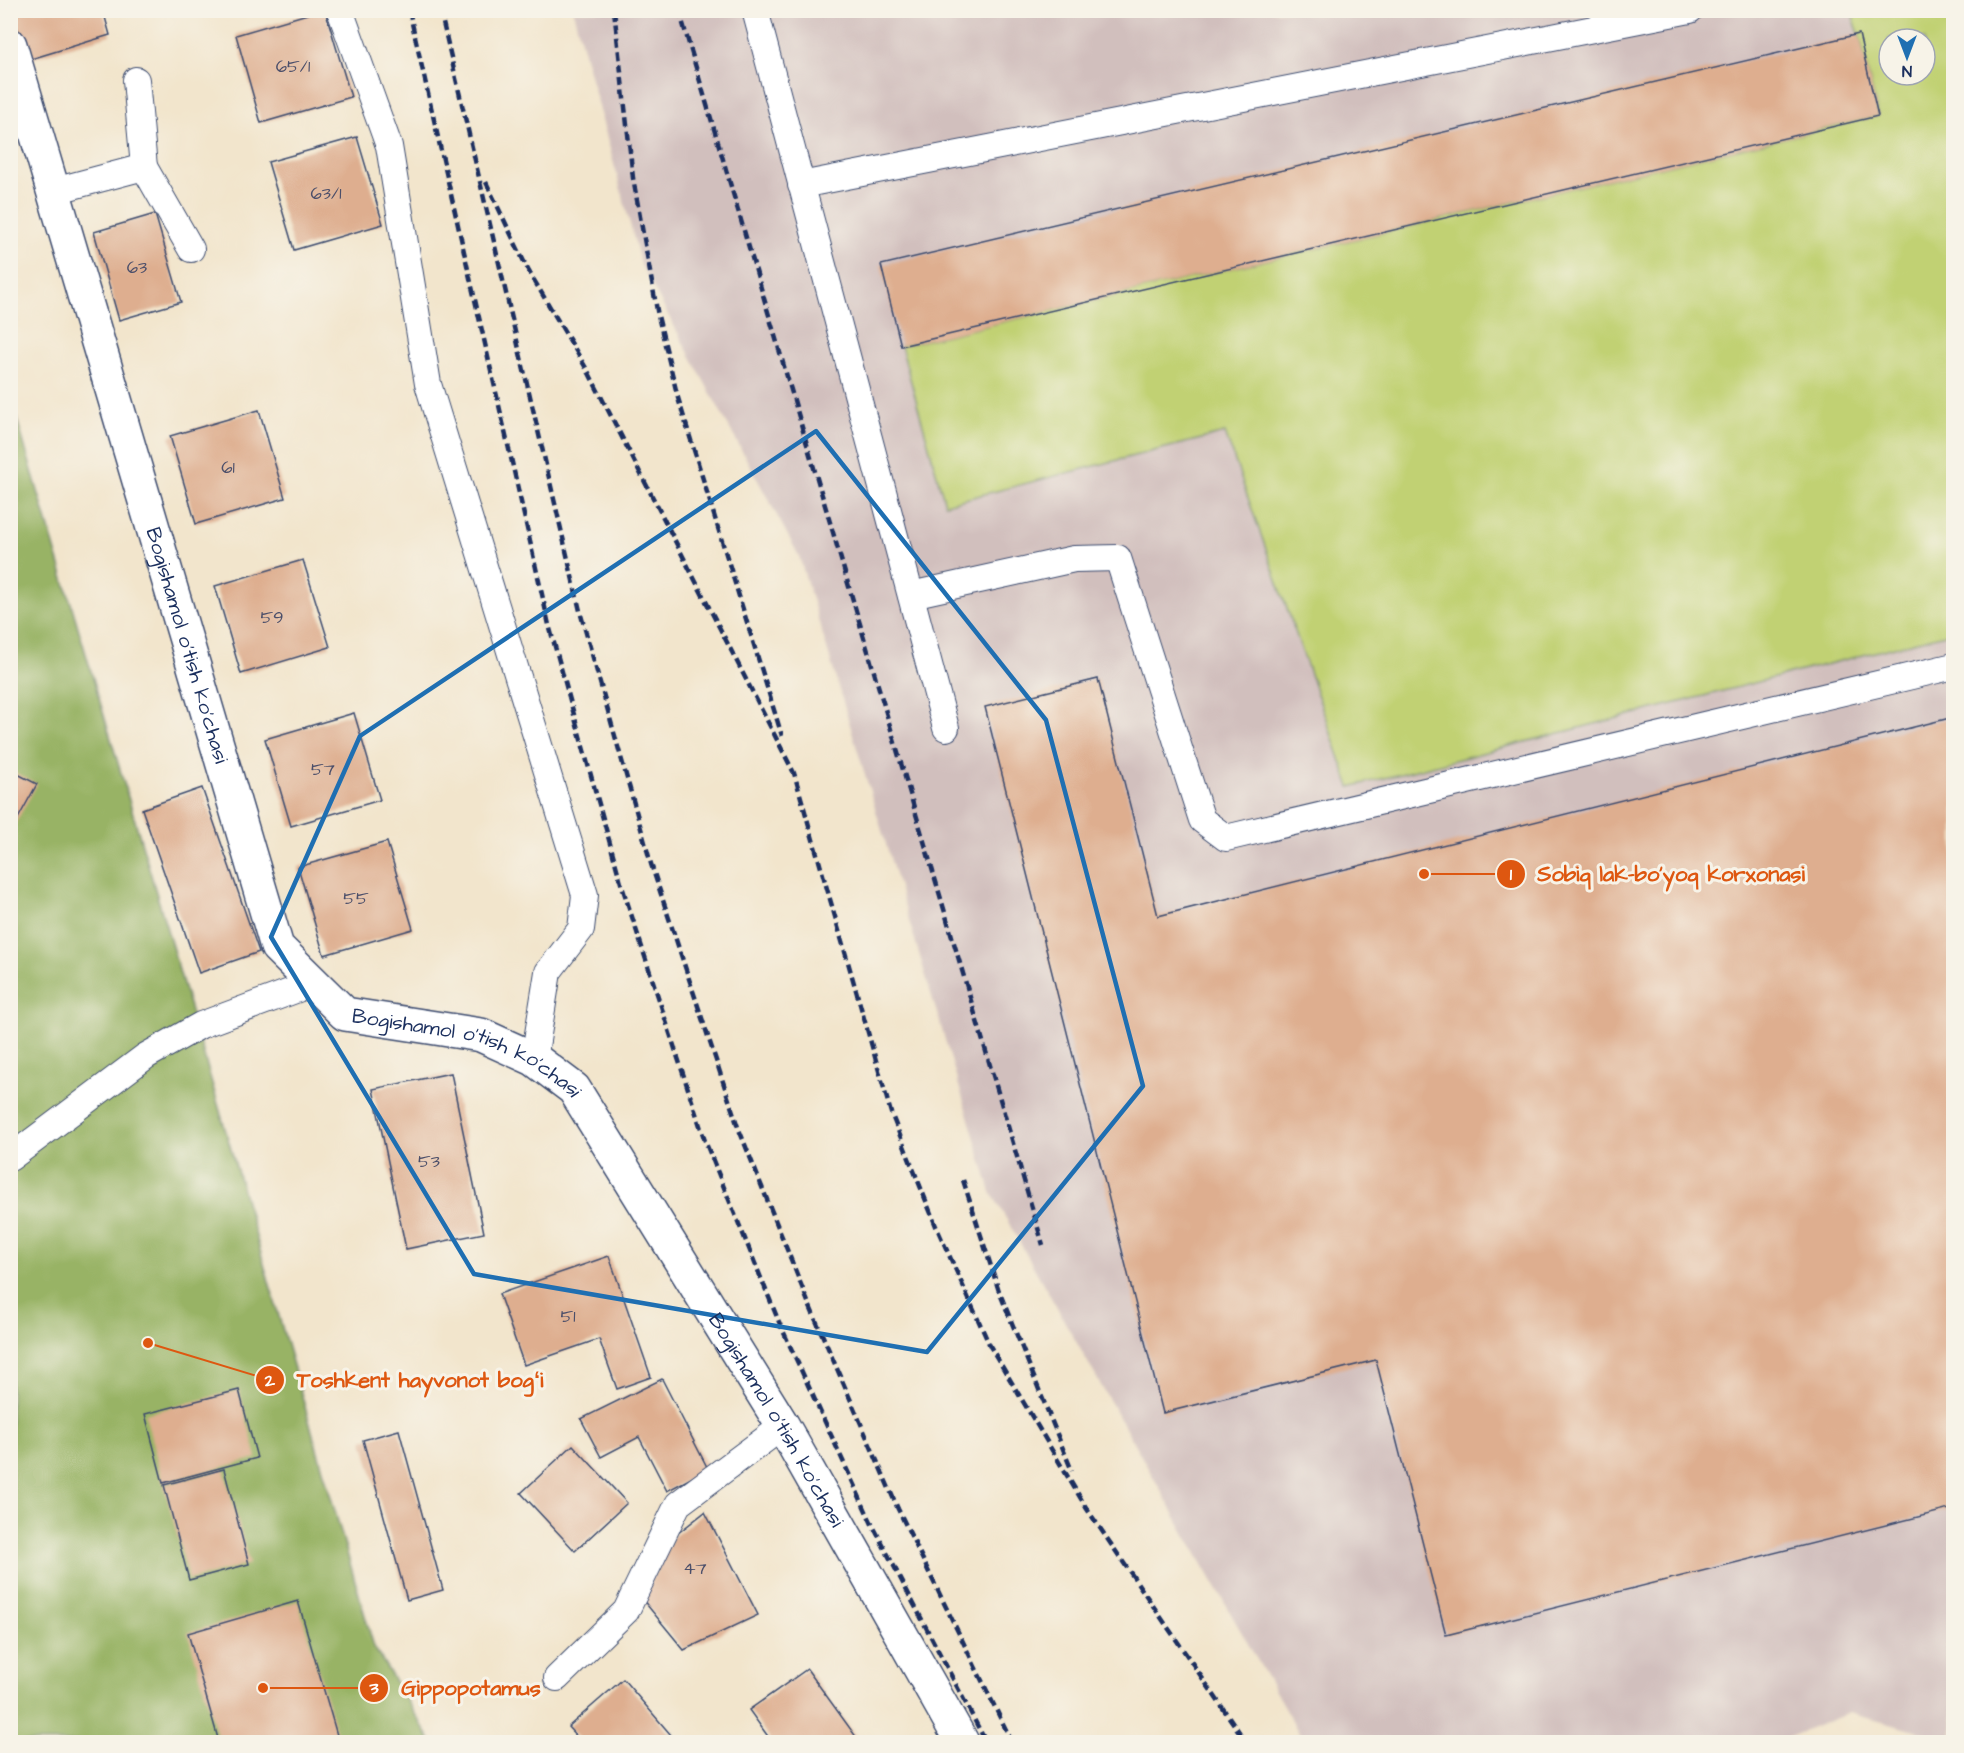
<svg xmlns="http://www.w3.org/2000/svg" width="1964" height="1753" font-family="'Architects Daughter',sans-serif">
	<rect width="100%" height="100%" fill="#f7f3e8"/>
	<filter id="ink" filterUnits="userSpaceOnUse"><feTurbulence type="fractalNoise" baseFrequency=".0167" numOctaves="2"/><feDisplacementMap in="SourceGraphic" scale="12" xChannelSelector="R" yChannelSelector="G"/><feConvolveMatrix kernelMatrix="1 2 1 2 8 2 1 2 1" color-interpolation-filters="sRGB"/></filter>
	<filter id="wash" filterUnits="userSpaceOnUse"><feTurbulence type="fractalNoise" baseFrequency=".008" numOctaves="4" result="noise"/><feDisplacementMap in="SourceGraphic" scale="24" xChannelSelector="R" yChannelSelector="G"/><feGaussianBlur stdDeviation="1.35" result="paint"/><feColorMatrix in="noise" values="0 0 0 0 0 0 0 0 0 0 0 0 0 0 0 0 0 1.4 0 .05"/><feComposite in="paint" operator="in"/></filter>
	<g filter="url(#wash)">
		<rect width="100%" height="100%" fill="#f2e5cc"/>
		<!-- industrial -->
		<path fill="#d1bfbd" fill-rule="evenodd" d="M 573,11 L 1953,11 L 1953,1741 L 1849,1713 L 1777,1742 L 1304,1742 L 991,1192 L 799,556 L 641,265 ZM 1889,39 L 1925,39 L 1925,75 L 1889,75 Z"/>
		<!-- green -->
		<path fill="#c1d173" stroke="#6e8068" stroke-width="1.5" fill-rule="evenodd" d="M 1851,11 L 1953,11 L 1953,632 L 1350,787 L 1225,433 L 945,504 L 901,346 L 1878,116 L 1859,34 ZM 1889,39 L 1925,39 L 1925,75 L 1889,75 Z"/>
		<!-- forest -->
		<polygon fill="#98b365" stroke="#5a7162" stroke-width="1.5" points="10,396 199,1038 374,1647 432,1742 11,1742"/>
		<g id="blocks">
			<!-- building -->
			<g fill="#deae8f">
				<polygon points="10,10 103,10 110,35 21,62 10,25"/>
				<polygon points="321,10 325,10 351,97 261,123 236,35"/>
				<polygon points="1859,34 1878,116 901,346 881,265"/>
				<polygon points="357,137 383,224 294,250 268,162"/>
				<polygon points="155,214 181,302 119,320 94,232"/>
				<polygon points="259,410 285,498 196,524 170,436"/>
				<polygon points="303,560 330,647 241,674 215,586"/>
				<polygon points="1098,679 1158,916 1954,717 1954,1508 1446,1635 1376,1360 1163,1413 985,707"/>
				<polygon points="354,713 380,800 291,826 265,739"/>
				<polygon points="10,770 37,784 10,833"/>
				<polygon points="202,788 259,952 199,973 142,809"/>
				<polygon points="387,842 413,929 324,955 298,867"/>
				<polygon points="451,1073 484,1233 406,1249 373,1089"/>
				<polygon points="609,1256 651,1377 617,1389 599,1339 524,1365 499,1294"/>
				<polygon points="662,1379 708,1469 667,1491 639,1437 601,1457 581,1419"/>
				<polygon points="239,1390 257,1458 163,1483 145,1414"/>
				<polygon points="399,1430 443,1590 407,1600 363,1440"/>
				<polygon points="573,1445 627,1503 575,1551 521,1493"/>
				<polygon points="224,1469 249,1564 189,1580 164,1485"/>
				<polygon points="705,1512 758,1615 684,1650 642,1599 673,1537"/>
				<polygon points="298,1601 339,1742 219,1742 188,1633"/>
				<polygon points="807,1669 857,1738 851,1742 772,1742 749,1710"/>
				<polygon points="623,1679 677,1742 582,1742 568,1727"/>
			</g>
		</g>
	</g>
	<g filter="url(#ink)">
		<use href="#blocks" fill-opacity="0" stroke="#3b4a6e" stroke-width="1.5"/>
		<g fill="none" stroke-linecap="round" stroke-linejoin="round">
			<!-- lane casing -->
			<g stroke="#3b4a6e" stroke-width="28">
				<g id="lane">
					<polyline points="340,10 389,146 428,384 585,895 581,929 548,972 534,1059"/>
					<polyline points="755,10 946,728"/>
					<polyline points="136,80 144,167"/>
					<polyline points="801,185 1690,10"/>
					<polyline points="54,191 144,167 191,249"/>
					<polyline points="911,595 1074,559 1118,558 1202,820 1226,838 1954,666"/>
					<polyline points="10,1158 146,1056 201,1025 314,983"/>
					<polyline points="557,1678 626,1611 678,1504 783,1426"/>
				</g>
			</g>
			<!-- street casing -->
			<g stroke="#3b4a6e" stroke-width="36">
				<g id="street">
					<path id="s1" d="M 10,45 L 277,947 L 345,1014 L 481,1035 L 534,1059 L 574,1089 L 783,1426 L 962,1742"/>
				</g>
			</g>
			<!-- lane -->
			<use href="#lane" stroke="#fff" stroke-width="26"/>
			<!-- street -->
			<use href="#street" stroke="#fff" stroke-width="33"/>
			<!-- rail -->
			<g stroke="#1b2f5e" stroke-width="4.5" stroke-dasharray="9 4.5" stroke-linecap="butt">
				<polyline points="409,10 549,625 621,883 705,1141 779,1322 872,1524 986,1742"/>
				<polyline points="440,10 581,615 651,864 738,1127 808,1302 898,1509 1012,1742"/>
				<polyline points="614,10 633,178 658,316 678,398 782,736"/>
				<polyline points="679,10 1043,1245"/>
				<polyline points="486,182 528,270 589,373 794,773 891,1113 936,1226 990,1346 1087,1509 1246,1742"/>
				<polyline points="963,1180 999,1291 1072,1471"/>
			</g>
		</g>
	</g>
	<!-- marked area -->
	<path fill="none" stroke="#1f6fb2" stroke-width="4.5" stroke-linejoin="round" d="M 816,431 L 1046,720 L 1143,1086 L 927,1352 L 474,1274 L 271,937 L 360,736 Z"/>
	<g text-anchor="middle" stroke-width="6" stroke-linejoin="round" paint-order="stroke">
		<!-- number labels -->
		<g font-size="18" fill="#4c4f6a">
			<text x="293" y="72">65/1</text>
			<text x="326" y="199">63/1</text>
			<text x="137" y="273">63</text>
			<text x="228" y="473">61</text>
			<text x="272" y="623">59</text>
			<text x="323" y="775">57</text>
			<text x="356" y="904">55</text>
			<text x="429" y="1167">53</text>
			<text x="568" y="1322">51</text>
			<text x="695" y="1574">47</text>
		</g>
		<!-- street labels -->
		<g font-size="21" fill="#1b2f5e" stroke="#f7f3e8">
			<text dy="7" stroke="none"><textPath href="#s1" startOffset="626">Bogishamol o'tish ko'chasi</textPath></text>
			<text dy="7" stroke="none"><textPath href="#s1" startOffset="1166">Bogishamol o'tish ko'chasi</textPath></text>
			<text dy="7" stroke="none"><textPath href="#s1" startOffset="1670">Bogishamol o'tish ko'chasi</textPath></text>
		</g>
	</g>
	<!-- callouts -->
	<path fill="none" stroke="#de5710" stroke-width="2" d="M1424 874L1511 874M148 1343L270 1380M263 1688L374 1688"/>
	<g fill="#de5710" stroke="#f7f3e8" stroke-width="2">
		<circle cx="1424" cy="874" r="6"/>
		<circle cx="148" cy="1343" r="6"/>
		<circle cx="263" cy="1688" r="6"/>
		<circle cx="1511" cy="874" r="15"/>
		<circle cx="270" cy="1380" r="15"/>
		<circle cx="374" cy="1688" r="15"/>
	</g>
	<g font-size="18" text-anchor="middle" font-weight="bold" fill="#fff">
		<text x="1511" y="880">1</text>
		<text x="270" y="1386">2</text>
		<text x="374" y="1694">3</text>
	</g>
	<g font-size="22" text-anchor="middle" font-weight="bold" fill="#de5710" stroke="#f7f3e8" stroke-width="6" stroke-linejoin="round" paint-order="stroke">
		<text x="1671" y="881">Sobiq lak-bo'yoq korxonasi</text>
		<text x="420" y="1387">Toshkent hayvonot bogʻi</text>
		<text x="471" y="1695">Gippopotamus</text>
	</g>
	<!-- margin -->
	<rect width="1964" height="1753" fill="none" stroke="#f7f3e8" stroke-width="36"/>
	<!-- north arrow -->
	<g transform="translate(1907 57) rotate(180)"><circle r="28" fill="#f7f3e8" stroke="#9fa5b1" stroke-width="1.5"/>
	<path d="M0-4.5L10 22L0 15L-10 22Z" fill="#1f6fb2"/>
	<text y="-9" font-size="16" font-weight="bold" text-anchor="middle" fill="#1b2f5e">N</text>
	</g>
</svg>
